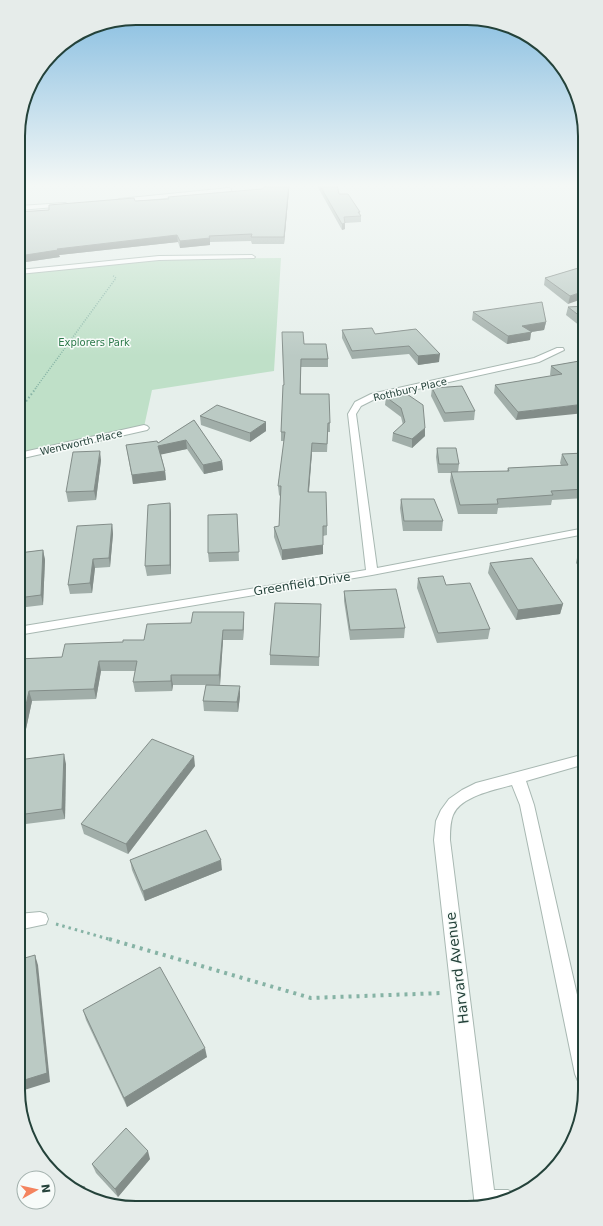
<svg xmlns="http://www.w3.org/2000/svg" width="603" height="1226" font-family="'DejaVu Sans',sans-serif">
	<rect width="100%" height="100%" fill="#e6efeb"/>
	<!-- green -->
	<polygon fill="#bfe0c8" points="281,258 274,371 152,390 144,427 19,456 19,274 159,259"/>
	<g fill="none" stroke-linecap="round" stroke-linejoin="round">
		<!-- minor casing -->
		<g stroke="#a8b8b2" stroke-width="2">
			<g id="minor">
				<polygon points="229,188 231,189 231,191 119,203 116,201 119,199"/>
				<polygon points="65,203 67,204 67,206 19,210 19,206"/>
				<polygon points="252,255 255,257 254,258 159,260 19,274 19,270 159,256"/>
				<polygon points="557,348 563,348 564,350 539,362 377,398 361,406 356,414 377,568 585,528 585,534 372,575 18,635 18,627 366,570 348,414 355,402 371,394 534,358"/>
				<polygon points="144,425 147,426 149,428 147,430 19,459 19,453"/>
				<path d="M 585,754 L 585,764 L 526,781 L 534,805 L 585,1030 L 585,1083 L 578,1081 L 575,1074 L 520,805 L 512,785 C 495,790 461,796 453,815 C 450,823 450,832 450,840 L 494,1190 L 508,1190 L 515,1194 L 517,1196 L 505,1202 L 475,1207 L 434,840 L 436,821 L 441,810 L 449,799 L 462,790 L 476,783 Z"/>
				<polygon points="40,912 46,914 48,919 46,924 18,930 18,914"/>
			</g>
		</g>
		<!-- path-far3 -->
		<g stroke="#86b3a5" stroke-width="1.5" stroke-dasharray="1 1.5" stroke-linecap="butt">
			<polyline points="19,295 23,284"/>
			<polyline points="35,389 116,278 112,275"/>
		</g>
		<!-- path-far2 -->
		<polyline stroke="#86b3a5" stroke-width="2" stroke-dasharray="1.5 2.5" stroke-linecap="butt" points="19,411 36,388"/>
		<!-- path-far1 -->
		<polyline stroke="#86b3a5" stroke-width="3" stroke-dasharray="2.5 4" stroke-linecap="butt" points="56,924 112,940"/>
		<!-- path -->
		<polyline stroke="#86b3a5" stroke-width="4" stroke-dasharray="3 5" stroke-linecap="butt" points="109,939 311,998 442,993"/>
		<!-- minor -->
		<use href="#minor" fill="#fff" fill-rule="evenodd"/>
	</g>
	<!-- wall -->
	<g fill="#a1aea9">
		<polygon points="316,184 337,184 339,194 360,212 360,214 361,216 361,222 345,223 345,229 342,230"/>
		<polygon points="289,190 284,244 252,244 251,241 210,242 210,245 180,248 178,242 59,255 60,257 19,263 19,212 49,210 135,201"/>
		<polygon points="585,266 568,304 544,285 545,278"/>
		<polygon points="585,306 585,330 566,315 568,307"/>
		<polygon points="473,312 546,322 544,330 531,332 530,340 507,344 472,320"/>
		<polygon points="416,329 439,362 418,365 409,354 352,359 342,338 342,330 375,334"/>
		<polygon points="304,344 328,359 328,367 301,367 301,394 330,423 330,432 328,432 327,452 312,452 309,492 327,526 327,535 323,536 323,554 282,560 274,537 274,527 279,526 280,496 279,495 278,486 284,441 281,441 281,432 284,385"/>
		<polygon points="585,360 516,420 494,393 495,385 552,376 550,375 551,366"/>
		<polygon points="432,388 475,411 474,420 444,422 431,396"/>
		<polygon points="404,392 425,436 412,448 392,441 393,433 403,425 401,417 385,405 386,397"/>
		<polygon points="200,416 266,422 266,431 250,442 201,425"/>
		<polygon points="194,420 222,461 223,470 204,474 187,449 161,454 165,471 166,480 133,484 126,445 158,443"/>
		<polygon points="437,448 459,464 458,472 507,471 508,468 561,465 560,463 562,454 585,453 585,498 552,500 551,505 498,508 497,514 458,514 450,481 451,473 438,473 436,457"/>
		<polygon points="101,460 96,500 68,502 66,492"/>
		<polygon points="401,499 443,521 442,531 403,531 400,508"/>
		<polygon points="170,503 171,513 171,574 147,576 145,566"/>
		<polygon points="237,514 239,561 209,562 208,553"/>
		<polygon points="112,524 113,534 110,567 95,568 92,593 70,594 68,585"/>
		<polygon points="43,550 45,560 43,605 18,608 19,553"/>
		<polygon points="585,552 585,575 576,563 578,553"/>
		<polygon points="490,563 563,604 560,614 516,620 488,573"/>
		<polygon points="418,578 446,585 490,629 488,639 437,643 417,588"/>
		<polygon points="344,591 405,628 404,638 350,640 344,601"/>
		<polygon points="321,604 319,666 270,665 270,655"/>
		<polygon points="244,622 243,640 223,640 220,685 208,685 240,696 238,712 204,711 203,701 206,685 173,685 172,691 135,692 133,682 135,671 101,671 96,699 32,701 26,729 18,730 18,659 62,657 123,642 144,640 191,623"/>
		<polygon points="18,760 66,764 65,819 18,825"/>
		<polygon points="195,766 128,854 84,834 81,824"/>
		<polygon points="130,860 222,870 145,901 132,870"/>
		<polygon points="83,1010 207,1057 127,1107 86,1020"/>
		<polygon points="150,1159 118,1197 96,1173 92,1164"/>
	</g>
	<!-- shaded-wall -->
	<g fill="#838d89">
		<polygon points="289,184 289,190 284,244 284,237"/>
		<polygon points="345,223 345,229 342,230 342,224"/>
		<polygon points="177,235 178,242 59,255 60,257 19,263 19,256 57,249"/>
		<polygon points="210,238 210,245 180,248 180,241"/>
		<polygon points="585,291 585,298 568,304 570,296"/>
		<polygon points="546,322 544,330 531,332 530,340 507,344 508,336 522,326"/>
		<polygon points="440,354 439,362 418,365 418,356"/>
		<polygon points="585,393 585,401 580,394"/>
		<polygon points="585,404 585,413 516,420 518,412"/>
		<polygon points="266,422 266,431 250,442 250,433"/>
		<polygon points="425,428 425,436 412,448 412,439"/>
		<polygon points="186,440 187,449 159,455 158,446"/>
		<polygon points="312,443 312,452 308,501 308,492"/>
		<polygon points="100,451 101,460 96,500 94,491"/>
		<polygon points="222,461 223,470 204,474 203,465"/>
		<polygon points="165,471 166,480 133,484 132,475"/>
		<polygon points="170,503 171,513 171,574 170,565"/>
		<polygon points="112,524 113,534 110,567 109,558"/>
		<polygon points="323,526 323,554 282,560 282,550"/>
		<polygon points="43,550 45,560 43,605 41,595"/>
		<polygon points="93,559 95,568 92,593 90,583"/>
		<polygon points="563,604 560,614 516,620 518,610"/>
		<polygon points="244,612 244,622 243,640 243,630"/>
		<polygon points="223,630 223,640 220,685 219,675"/>
		<polygon points="99,661 101,671 96,699 94,689"/>
		<polygon points="171,675 173,685 172,691 171,681"/>
		<polygon points="240,686 240,696 238,712 237,702"/>
		<polygon points="29,691 32,701 26,729 23,719"/>
		<polygon points="64,754 66,764 65,819 62,809"/>
		<polygon points="194,756 195,766 128,854 126,844"/>
		<polygon points="221,860 222,870 145,901 143,891"/>
		<polygon points="35,955 38,965 50,1082 18,1092 18,1082"/>
		<polygon points="205,1048 207,1057 127,1107 124,1098"/>
		<polygon points="148,1151 150,1159 118,1197 115,1189"/>
	</g>
	<!-- building -->
	<g fill="#bbcac4" stroke="#838d89">
		<polygon points="269,184 289,184 284,237 251,237 252,234 209,236 210,238 180,241 177,235 57,249 58,250 19,256 19,212 49,210 49,205 134,198 135,201 169,199 168,197 262,189"/>
		<polygon points="319,184 337,184 339,194 348,194 360,212 358,212 361,216 344,217 345,223 342,224"/>
		<polygon points="585,266 585,291 570,296 545,278"/>
		<polygon points="542,302 546,322 522,326 532,332 508,336 473,312"/>
		<polygon points="585,306 585,320 568,307"/>
		<polygon points="372,328 375,334 416,329 440,354 418,356 409,346 352,351 342,330"/>
		<polygon points="282,332 303,332 304,344 326,344 328,359 301,359 300,394 329,394 330,423 328,423 327,444 312,443 308,492 326,492 327,526 323,526 323,545 282,550 274,527 279,526 281,486 278,486 285,432 281,432 283,385 284,385"/>
		<polygon points="585,360 585,393 580,394 585,397 585,404 518,412 495,385 562,374 551,366"/>
		<polygon points="462,386 475,411 445,413 432,388"/>
		<polygon points="404,392 423,405 425,428 412,439 393,433 405,422 401,408 386,397"/>
		<polygon points="217,405 266,422 250,433 200,416"/>
		<polygon points="194,420 222,461 203,465 186,440 158,446 165,471 132,475 126,445 157,441 158,443"/>
		<polygon points="437,448 456,448 459,464 439,464"/>
		<polygon points="100,451 94,491 66,492 73,452"/>
		<polygon points="585,453 585,489 551,491 553,495 497,499 498,504 460,505 451,472 509,471 508,468 568,465 562,454"/>
		<polygon points="401,499 434,499 443,521 404,521"/>
		<polygon points="170,503 170,565 145,566 148,505"/>
		<polygon points="237,514 239,552 208,553 208,515"/>
		<polygon points="112,524 109,558 93,559 90,583 68,585 77,526"/>
		<polygon points="43,550 41,595 18,598 19,553"/>
		<polygon points="585,552 585,562 578,553"/>
		<polygon points="532,558 563,604 518,610 490,563"/>
		<polygon points="443,576 446,585 470,583 490,629 438,633 418,578"/>
		<polygon points="396,589 405,628 350,630 344,591"/>
		<polygon points="275,603 321,604 319,657 270,655"/>
		<polygon points="193,612 244,612 243,630 223,630 219,675 171,675 171,681 133,682 137,661 99,661 94,689 29,691 23,719 18,719 18,659 62,657 65,644 123,642 123,640 144,640 147,624 191,623"/>
		<polygon points="206,685 240,686 237,702 203,701"/>
		<polygon points="152,739 194,756 126,844 81,824"/>
		<polygon points="64,754 62,809 18,815 18,760"/>
		<polygon points="206,830 221,860 143,891 130,860"/>
		<polygon points="35,955 47,1073 18,1082 18,960"/>
		<polygon points="160,967 205,1048 124,1098 83,1010"/>
		<polygon points="126,1128 148,1151 115,1189 92,1164"/>
		<polygon points="63,1181 85,1187 84,1191"/>
	</g>
	<!-- sky -->
	<linearGradient id="sky" x2="0" y2="1"><stop stop-color="#84bce0"/><stop offset="0.52" stop-color="#f4f8f6"/><stop offset="1" stop-color="#f4f8f6" stop-opacity="0"/></linearGradient>
	<rect width="603" height="356" fill="url(#sky)"/>
	<g text-anchor="middle" stroke-width="3" stroke-linejoin="round" paint-order="stroke">
		<!-- far-park labels -->
		<g font-size="10" fill="#2d7a4b" stroke="#f7fbf9">
			<text x="94" y="346">Explorers Park</text>
		</g>
		<!-- far-street labels -->
		<g font-size="10" fill="#24423a" stroke="#f7fbf9">
			<text transform="translate(410 389) rotate(-13)" y="4">Rothbury Place</text>
			<text transform="translate(81 442) rotate(-13)" y="4">Wentworth Place</text>
		</g>
		<!-- street labels -->
		<g font-size="12" fill="#24423a" stroke="#f7fbf9">
			<text transform="translate(302 584) rotate(-9)" y="4">Greenfield Drive</text>
		</g>
		<!-- near-street labels -->
		<g font-size="14" fill="#24423a" stroke="#f7fbf9">
			<text transform="translate(457 968) rotate(-97)" y="5">Harvard Avenue</text>
		</g>
	</g>
	<!-- crop -->
	<path d="M0 0H603V1226H0ZM136 25H467A111 111 0 0 1 578 136V1090A111 111 0 0 1 467 1201H136A111 111 0 0 1 25 1090V136A111 111 0 0 1 136 25Z" fill="#e6ecea" fill-rule="evenodd"/>
	<path fill="none" stroke="#24423a" stroke-width="2" d="M136 25H467A111 111 0 0 1 578 136V1090A111 111 0 0 1 467 1201H136A111 111 0 0 1 25 1090V136A111 111 0 0 1 136 25Z"/>
	<!-- north arrow -->
	<g transform="translate(36 1190) rotate(82)"><circle r="19" fill="#f7fbf9" stroke="#a3b1ad"/>
	<path d="M0-3L7 15L0 10L-7 15Z" fill="#f4845f"/>
	<text y="-6" font-size="11" font-weight="bold" text-anchor="middle" fill="#24423a">N</text>
	</g>
</svg>
